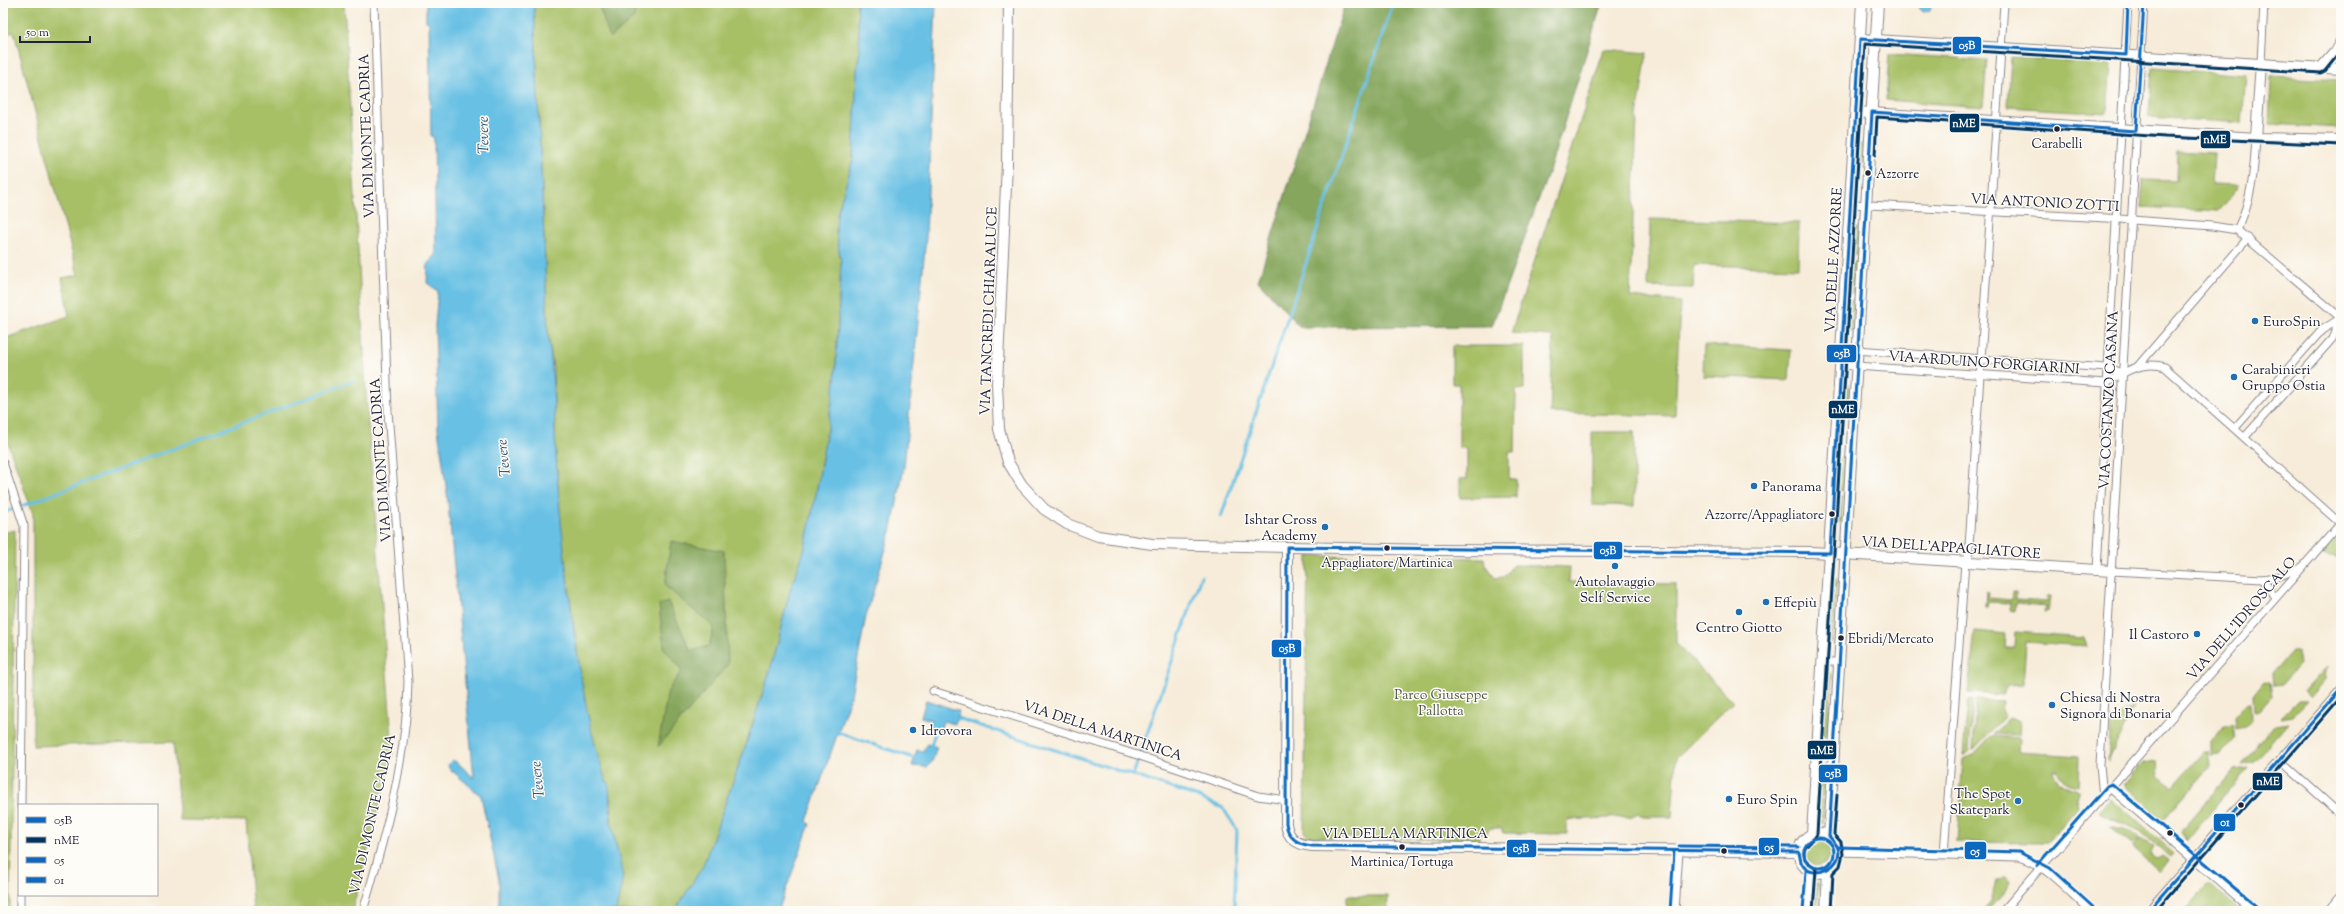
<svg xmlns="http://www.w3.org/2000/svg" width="2344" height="914" font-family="'Sorts Mill Goudy',serif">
	<rect width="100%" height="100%" fill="#fdfcf7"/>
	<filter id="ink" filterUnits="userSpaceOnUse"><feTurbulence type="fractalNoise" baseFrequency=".025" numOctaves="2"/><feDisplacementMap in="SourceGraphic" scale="8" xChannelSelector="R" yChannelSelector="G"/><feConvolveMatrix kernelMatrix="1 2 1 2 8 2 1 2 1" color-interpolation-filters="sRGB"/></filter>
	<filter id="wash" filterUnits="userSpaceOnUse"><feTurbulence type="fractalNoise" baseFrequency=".012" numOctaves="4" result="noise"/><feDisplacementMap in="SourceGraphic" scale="16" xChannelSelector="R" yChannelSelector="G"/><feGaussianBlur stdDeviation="0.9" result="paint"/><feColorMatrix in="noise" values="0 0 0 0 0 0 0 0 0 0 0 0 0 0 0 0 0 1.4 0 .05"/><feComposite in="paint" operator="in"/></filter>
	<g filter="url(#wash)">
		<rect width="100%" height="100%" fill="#f7ecd9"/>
		<!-- green -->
		<g fill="#a7c066" stroke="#647150">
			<polygon points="3,3 344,3 367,408 393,752 352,911 253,911 246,821 180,820 173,742 33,746 33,514 3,430 3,339 69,316 62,278 78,275 14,32 3,35"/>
			<polygon points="534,3 857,3 860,50 857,70 853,159 837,215 836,232 841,262 835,383 816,494 804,551 790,591 771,667 746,745 703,866 675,911 616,911 623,876 611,822 612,805 593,746 581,679 561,532 556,455 553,367 548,335"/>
			<polygon points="1604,49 1647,53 1637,117 1630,297 1680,302 1675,416 1550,413 1553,336 1511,333"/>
			<polygon points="1889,54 1987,60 1983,107 1886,100"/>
			<polygon points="2011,57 2111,64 2107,113 2008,107"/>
			<polygon points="2152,68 2246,75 2242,123 2149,117"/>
			<polygon points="2271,77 2341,80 2341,128 2269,124"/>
			<polygon points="1858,144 1863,144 1861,181 1856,181"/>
			<polygon points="2177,151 2214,153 2212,184 2239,185 2238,188 2219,211 2141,207 2143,180 2176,181"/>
			<polygon points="1650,219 1799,223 1798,268 1694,265 1693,288 1648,287"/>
			<polygon points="1854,228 1858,228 1857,255 1852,255"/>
			<polygon points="1852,262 1857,262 1854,293 1850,293"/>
			<polygon points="1850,300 1854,300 1852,332 1848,331"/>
			<polygon points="1704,345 1791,350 1789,380 1703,376"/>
			<polygon points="1452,346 1524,346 1524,389 1516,390 1515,452 1509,452 1509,479 1516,479 1516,497 1460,498 1460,479 1467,479 1467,448 1459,448 1459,384 1452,384"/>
			<polygon points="1844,384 1849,384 1847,415 1842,415"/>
			<polygon points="1592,432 1634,432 1634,506 1592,505"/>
			<polygon points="1840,458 1845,458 1843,491 1838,490"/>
			<polygon points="1837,497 1842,497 1841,522 1836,522"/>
			<polygon points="15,530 10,911 3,911 3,533"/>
			<polygon points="2341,539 2341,558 2323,554 2335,540"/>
			<polygon points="1308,556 1484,558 1485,565 1495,578 1504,577 1513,565 1570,567 1569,582 1676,584 1676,643 1733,702 1676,758 1672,817 1643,817 1638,813 1630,817 1567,820 1567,834 1503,833 1501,828 1490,828 1487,833 1479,833 1479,840 1309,837 1304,832"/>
			<polygon points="1832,579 1837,579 1832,643 1829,642"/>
			<polygon points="1986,591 1988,592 1987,598 2012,600 2013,593 2016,593 2016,600 2046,602 2047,596 2050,596 2048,612 2045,612 2046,606 2016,603 2015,611 2011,610 2011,603 1988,602 1987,607 1985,607"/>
			<polygon points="1975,631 2006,634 2005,647 2014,647 2015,632 2084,637 2087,646 2026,642 2023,685 2007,686 2002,695 1968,693"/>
			<polygon points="2292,651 2297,651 2299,665 2281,685 2273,686 2272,673"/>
			<polygon points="2327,666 2325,676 2327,678 2310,698 2304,692"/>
			<polygon points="1829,672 1832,675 1828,734 1825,737 1823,735 1827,675"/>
			<polygon points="2264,681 2270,682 2272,696 2259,711 2254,712 2253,695"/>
			<polygon points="1968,700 1973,700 1969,751 1963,756"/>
			<polygon points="1976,700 2002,702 2001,709 2005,716 1973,750"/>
			<polygon points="2297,701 2307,701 2293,716 2280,718"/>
			<polygon points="2250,703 2251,720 2245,727 2235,729 2234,716 2245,704"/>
			<polygon points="2133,707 2108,762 2111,720"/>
			<polygon points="2009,718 2020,721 2019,735 1994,734"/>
			<polygon points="2288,723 2255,761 2241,764 2275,725"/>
			<polygon points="2232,725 2234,740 2220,755 2211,756 2211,742 2226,726"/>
			<path d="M 1991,736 L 2019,738 L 2018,752 L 2080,756 L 2079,786 C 2068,784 2061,781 2057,770 L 2052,770 L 2059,783 L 2079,791 L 2076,797 L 2078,807 L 2047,843 L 1957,842 L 1963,759 L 1974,754 Z"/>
			<polygon points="2203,752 2208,752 2210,767 2163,820 2124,785 2143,763 2157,761 2159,776 2172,787"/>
			<polygon points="1824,766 1826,768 1824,797 1819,797 1821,768"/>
			<polygon points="2248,768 2186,842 2181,831 2234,770"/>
			<polygon points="2111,798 2174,854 2171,857 2140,832 2098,813"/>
			<polygon points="1819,799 1824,800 1823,822 1821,825 1818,823"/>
			<polygon points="2110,826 2123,829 2141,839 2132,844"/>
			<polygon points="2142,839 2154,847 2151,853 2152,857 2156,859 2162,856 2168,860 2159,872 2132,847"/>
			<circle cx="1818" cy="853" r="13"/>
			<polygon points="2006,876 2010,881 2004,893 1988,911 1983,911 1991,902 1997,881"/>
			<polygon points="1815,883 1819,885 1817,911 1812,911"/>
			<polygon points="2209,884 2240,911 2185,911"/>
			<polygon points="1347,896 1388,896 1387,911 1347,911"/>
		</g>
		<!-- forest -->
		<g fill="#85a65b" stroke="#54644b">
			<polygon points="598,3 636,3 634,18 610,38"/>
			<polygon points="1345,3 1602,3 1549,171 1492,326 1300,327 1258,281"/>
			<polygon points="671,541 724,551 728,664 658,747 668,691 682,670 664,648 659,605 668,602 691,651 709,646 714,627 665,586"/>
		</g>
		<!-- water -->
		<g fill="#67c0e4" stroke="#447190">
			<path d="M 426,3 L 534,3 L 548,335 C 554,375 554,415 556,456 C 559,512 566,568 573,624 C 581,678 588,730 606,781 L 609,783 L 611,822 L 623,876 L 616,911 L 499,911 L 499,880 L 481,796 L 449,768 L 448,764 L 452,760 L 458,763 L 474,778 L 447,492 L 438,429 L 435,325 L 438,291 L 427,283 L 428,263 L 436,255 L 434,138 L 431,136 L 429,22 L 426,21 Z"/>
			<polygon points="857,3 936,3 926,237 904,467 892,528 866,616 851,695 807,821 810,824 778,911 675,911 703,866 746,745 771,667 790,591 804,551 816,494 835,383 841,262 836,232 837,215 853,159 857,70 860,50"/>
			<polygon points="1897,3 1931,3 1932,4 1930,10 1924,12 1919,9 1917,5"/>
			<polygon points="926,700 959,711 955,724 943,721 940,731 929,727 931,720 921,717"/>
			<polygon points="927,744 937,747 932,762 927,767 912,766 917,750 923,751"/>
		</g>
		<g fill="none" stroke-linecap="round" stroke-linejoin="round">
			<!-- stream -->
			<g stroke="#67c0e4" stroke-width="3">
				<polyline points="3,513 353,381"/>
				<polyline points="1221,517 1393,3"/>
				<polyline points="957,718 1193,795 1223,808 1237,830 1234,911"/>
				<polyline points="834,731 869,743"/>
				<polyline points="872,744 914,758"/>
				<polyline points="931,746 936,729"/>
				<polyline points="1133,775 1201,576"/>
			</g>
		</g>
	</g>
	<g filter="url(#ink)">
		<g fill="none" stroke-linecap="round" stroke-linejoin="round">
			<!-- street casing -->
			<g stroke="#8c878a" stroke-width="9">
				<g id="street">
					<polyline points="2261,63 2264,3"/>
					<polyline points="1851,204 2106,218 2212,226 2237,230 2341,318"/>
					<path d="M 2237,230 C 2252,200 2254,171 2256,138"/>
					<polyline points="1842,349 2107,368 2123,373"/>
					<path d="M 1841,365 L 2106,383 C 2124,372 2143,360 2165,367 L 2341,524"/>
					<polyline points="2138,366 2248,238"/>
					<polyline points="2235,428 2322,330 2341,318"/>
					<polyline points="2245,437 2332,339 2341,318"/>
					<polyline points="3,463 24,526 21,805"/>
					<polyline points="1968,562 2004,3"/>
					<polyline points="2097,570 2128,3"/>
					<polyline points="2112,571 2263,579"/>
					<polyline points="2275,598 2263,579 2280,576 2299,568"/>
					<polyline points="1823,662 1840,662"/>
					<polyline points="933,691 1137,755 1258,796 1287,800"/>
					<polyline points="1818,753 1835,754"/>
					<polyline points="2280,760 2341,815"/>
					<polyline points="2111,789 2254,911"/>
					<polyline points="2103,797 2100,765 2144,3"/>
					<path d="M 1839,852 L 2018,857 C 2046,864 2069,892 2090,911"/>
					<polyline points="1944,854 1965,562"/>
					<polyline points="20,911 20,895"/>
					<path d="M 363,911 C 385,837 407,758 408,681 L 388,411 L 374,3"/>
					<polyline points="1675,911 1679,851"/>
					<polyline points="2003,911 2341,523"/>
					<polyline points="2148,911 2341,689"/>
					<polyline points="2328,911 2341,895"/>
				</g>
			</g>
			<!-- secondary casing -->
			<g stroke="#8c878a" stroke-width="12">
				<g id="secondary">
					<polyline points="1009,3 1007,164 997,384 999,429 1008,462 1022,485 1044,509 1067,524 1098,536 1152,544 1437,550 1812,552 2112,571"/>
					<polyline points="1860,39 2341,69"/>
					<polyline points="2321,68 2335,52 2341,41"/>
					<polyline points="1856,112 2256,138 2341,140"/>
					<polyline points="2256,138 2261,63"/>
					<path d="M 1287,547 L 1286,823 C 1287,838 1297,845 1312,846 L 1799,852"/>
					<circle cx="1819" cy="853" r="20"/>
					<polyline points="1812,834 1862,3"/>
					<polyline points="1829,836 1878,3"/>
					<polyline points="1808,911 1811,871"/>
					<polyline points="1826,911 1828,871"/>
				</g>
			</g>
			<!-- street -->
			<use href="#street" stroke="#fff" stroke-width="7"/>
			<!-- secondary -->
			<use href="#secondary" stroke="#fff" stroke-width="10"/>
			<!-- bus-1 casing -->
			<g stroke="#fdfcf7" stroke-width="6">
				<path id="bus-1" d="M 2128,3 L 2126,55 L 1860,39 L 1830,553 L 1287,547 L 1286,823 C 1288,838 1297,844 1312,846 L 1799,852 C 1800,856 1800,861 1802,864 C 1812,883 1847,865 1837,846 C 1835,842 1831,839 1829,836 L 1872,112 L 2136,131 L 2144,3"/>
			</g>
			<!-- bus-2 casing -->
			<g stroke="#fdfcf7" stroke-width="6">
				<g id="bus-2">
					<polyline points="1875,155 1877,117 2165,137 2341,145"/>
					<path d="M 1813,911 L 1816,870 C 1814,865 1808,864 1805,859 C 1800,846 1813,843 1817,834 L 1865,44 L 2321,73 L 2325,71 L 2341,51"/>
					<polyline points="1831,911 1833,873 1840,866 1843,854 1841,842 1834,834 1837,795"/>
					<polyline points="2155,911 2341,697"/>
				</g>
			</g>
			<!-- bus-3 casing -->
			<g stroke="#fdfcf7" stroke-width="6">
				<g id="bus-3">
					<circle cx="1819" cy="853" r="15"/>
					<polyline points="1679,846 1799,847"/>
					<polyline points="1839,847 2019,852 2050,868 2093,907"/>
					<polyline points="2037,865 2107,786 2112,784 2257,907"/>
					<polyline points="1670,911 1674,851"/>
					<polyline points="1803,911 1806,871"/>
				</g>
			</g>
			<!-- bus-4 casing -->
			<g stroke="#fdfcf7" stroke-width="6">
				<polyline id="bus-4" points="2148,911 2341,689"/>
			</g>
			<!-- bus-1 -->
			<use href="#bus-1" stroke="#0c69bf" stroke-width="3"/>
			<!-- bus-2 -->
			<use href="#bus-2" stroke="#00365f" stroke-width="3"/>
			<!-- bus-3 -->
			<use href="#bus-3" stroke="#0c69bf" stroke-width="3"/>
			<!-- bus-4 -->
			<use href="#bus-4" stroke="#0c69bf" stroke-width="3"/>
		</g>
	</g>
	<!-- markers -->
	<g fill="#22223b" stroke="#fdfcf7" stroke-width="1.5">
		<circle cx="2057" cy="129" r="3.5"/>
		<circle cx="1868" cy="173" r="3.5"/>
		<circle cx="1832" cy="514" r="3.5"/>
		<circle cx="1387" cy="548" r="3.5"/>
		<circle cx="1841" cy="638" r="3.5"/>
		<circle cx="2241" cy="805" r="3.5"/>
		<circle cx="2170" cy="833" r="3.5"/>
		<circle cx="1402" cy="847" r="3.5"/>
		<circle cx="1724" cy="851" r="3.5"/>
	</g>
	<g fill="#1f6fb2" stroke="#fdfcf7" stroke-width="1.5">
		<circle cx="2255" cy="321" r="4"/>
		<circle cx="2234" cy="377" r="4"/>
		<circle cx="1754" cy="486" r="4"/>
		<circle cx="1325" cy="527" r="4"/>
		<circle cx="1615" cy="566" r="4"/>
		<circle cx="1766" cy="602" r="4"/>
		<circle cx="1739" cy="612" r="4"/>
		<circle cx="2197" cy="634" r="4"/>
		<circle cx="2052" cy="705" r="4"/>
		<circle cx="913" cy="730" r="4"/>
		<circle cx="1729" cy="799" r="4"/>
		<circle cx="2018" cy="801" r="4"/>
	</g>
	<g text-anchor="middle" stroke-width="3" stroke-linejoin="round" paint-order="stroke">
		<!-- bus labels -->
		<g font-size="13" fill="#22223b" stroke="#fdfcf7">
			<text x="2057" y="148">Carabelli</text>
			<text x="1876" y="178" text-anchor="start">Azzorre</text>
			<text x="1824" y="519" text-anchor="end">Azzorre/Appagliatore</text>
			<text x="1387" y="567">Appagliatore/Martinica</text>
			<text x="1848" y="643" text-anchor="start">Ebridi/Mercato</text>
			<text x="1402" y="866">Martinica/Tortuga</text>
		</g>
		<!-- street labels -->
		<g font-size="14" fill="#22223b" stroke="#fdfcf7">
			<text transform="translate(366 136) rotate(-92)" y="5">VIA DI MONTE CADRIA</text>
			<text transform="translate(2045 202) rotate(3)" y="5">VIA ANTONIO ZOTTI</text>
			<text transform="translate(1833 260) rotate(-87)" y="5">VIA DELLE AZZORRE</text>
			<text transform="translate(988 311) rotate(-88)" y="5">VIA TANCREDI CHIARALUCE</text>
			<text transform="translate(1984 362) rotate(4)" y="5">VIA ARDUINO FORGIARINI</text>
			<text transform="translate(2108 400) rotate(-87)" y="5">VIA COSTANZO CASANA</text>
			<text transform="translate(380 460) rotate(-94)" y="5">VIA DI MONTE CADRIA</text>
			<text transform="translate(1951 547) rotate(4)" y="5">VIA DELL'APPAGLIATORE</text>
			<text transform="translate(2241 618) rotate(-49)" y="5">VIA DELL'IDROSCALO</text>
			<text transform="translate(1103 730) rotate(18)" y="5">VIA DELLA MARTINICA</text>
			<text transform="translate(372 814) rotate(-77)" y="5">VIA DI MONTE CADRIA</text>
			<text x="1405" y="838">VIA DELLA MARTINICA</text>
		</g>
		<!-- poi labels -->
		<g font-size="14" fill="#22223b" stroke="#fdfcf7" text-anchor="start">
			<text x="2263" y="326">EuroSpin</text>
			<text x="2242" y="374">Carabinieri<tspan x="2242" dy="16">Gruppo Ostia</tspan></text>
			<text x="1762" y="491">Panorama</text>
			<text x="1317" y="524" text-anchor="end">Ishtar Cross<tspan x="1317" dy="16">Academy</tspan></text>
			<text x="1615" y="586" text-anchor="middle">Autolavaggio<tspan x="1615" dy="16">Self Service</tspan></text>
			<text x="1774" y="607">Effepiù</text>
			<text x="1739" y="632" text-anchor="middle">Centro Giotto</text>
			<text x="2189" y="639" text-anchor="end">Il Castoro</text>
			<text x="2060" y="702">Chiesa di Nostra<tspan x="2060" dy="16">Signora di Bonaria</tspan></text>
			<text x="921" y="735">Idrovora</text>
			<text x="2010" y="798" text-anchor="end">The Spot<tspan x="2010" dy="16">Skatepark</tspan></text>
			<text x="1737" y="804">Euro Spin</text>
		</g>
		<!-- park labels -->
		<g font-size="14" fill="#51594a" stroke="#fdfcf7">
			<text x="1441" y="699">Parco Giuseppe<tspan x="1441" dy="16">Pallotta</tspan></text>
		</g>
		<!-- water labels -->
		<g font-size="15" font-style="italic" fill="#3a5976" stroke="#fdfcf7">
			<text transform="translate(483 135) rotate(-91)" y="5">Tevere</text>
			<text transform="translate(503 458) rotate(-96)" y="5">Tevere</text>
			<text transform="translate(537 780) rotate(-96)" y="5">Tevere</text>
		</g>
	</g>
	<g stroke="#fdfcf7" stroke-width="1.5">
		<rect x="1952" y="36" width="30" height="19" rx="4" fill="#0c69bf"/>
		<rect x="1949" y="113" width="31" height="20" rx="4" fill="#00365f"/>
		<rect x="2200" y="130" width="31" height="19" rx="4" fill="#00365f"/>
		<rect x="1826" y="344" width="31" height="19" rx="4" fill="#0c69bf"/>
		<rect x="1828" y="400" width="30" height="19" rx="4" fill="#00365f"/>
		<rect x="1593" y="541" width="30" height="19" rx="4" fill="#0c69bf"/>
		<rect x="1271" y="639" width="31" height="19" rx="4" fill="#0c69bf"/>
		<rect x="1807" y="740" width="30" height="20" rx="4" fill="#00365f"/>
		<rect x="1818" y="764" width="30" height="19" rx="4" fill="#0c69bf"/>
		<rect x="2252" y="772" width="31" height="19" rx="4" fill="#00365f"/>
		<rect x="2213" y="813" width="23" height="19" rx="4" fill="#0c69bf"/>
		<rect x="1758" y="837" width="22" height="19" rx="4" fill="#0c69bf"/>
		<rect x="1506" y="839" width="31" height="19" rx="4" fill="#0c69bf"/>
		<rect x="1964" y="841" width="23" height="19" rx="4" fill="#0c69bf"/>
	</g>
	<g font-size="11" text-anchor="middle" font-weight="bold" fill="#fff">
		<text x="1967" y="49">05B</text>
		<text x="1964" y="127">nME</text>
		<text x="2215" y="143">nME</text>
		<text x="1842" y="357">05B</text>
		<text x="1843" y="413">nME</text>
		<text x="1608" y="554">05B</text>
		<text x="1287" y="652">05B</text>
		<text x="1822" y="754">nME</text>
		<text x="1833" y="777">05B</text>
		<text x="2268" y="785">nME</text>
		<text x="2225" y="826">01</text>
		<text x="1769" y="851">05</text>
		<text x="1521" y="852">05B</text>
		<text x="1975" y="855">05</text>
	</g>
	<!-- margin -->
	<rect width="2344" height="914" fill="none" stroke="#fdfcf7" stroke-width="16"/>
	<!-- legend -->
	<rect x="18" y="804" width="140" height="92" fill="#fdfcf7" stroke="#a5a5ac"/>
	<rect x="26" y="817" width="20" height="6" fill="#0c69bf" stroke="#a5a5ac"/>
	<text x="54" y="824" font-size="12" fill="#22223b">05B</text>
	<rect x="26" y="837" width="20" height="6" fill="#00365f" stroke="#a5a5ac"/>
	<text x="54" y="844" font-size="12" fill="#22223b">nME</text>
	<rect x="26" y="857" width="20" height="6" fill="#0c69bf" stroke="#a5a5ac"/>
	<text x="54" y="864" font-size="12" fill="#22223b">05</text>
	<rect x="26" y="877" width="20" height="6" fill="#0c69bf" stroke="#a5a5ac"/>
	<text x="54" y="884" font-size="12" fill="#22223b">01</text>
	<!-- scale -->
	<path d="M20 36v6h70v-6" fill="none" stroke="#22223b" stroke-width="2"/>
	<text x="26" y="36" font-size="12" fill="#22223b" stroke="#fdfcf7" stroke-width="3" paint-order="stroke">50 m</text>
</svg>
